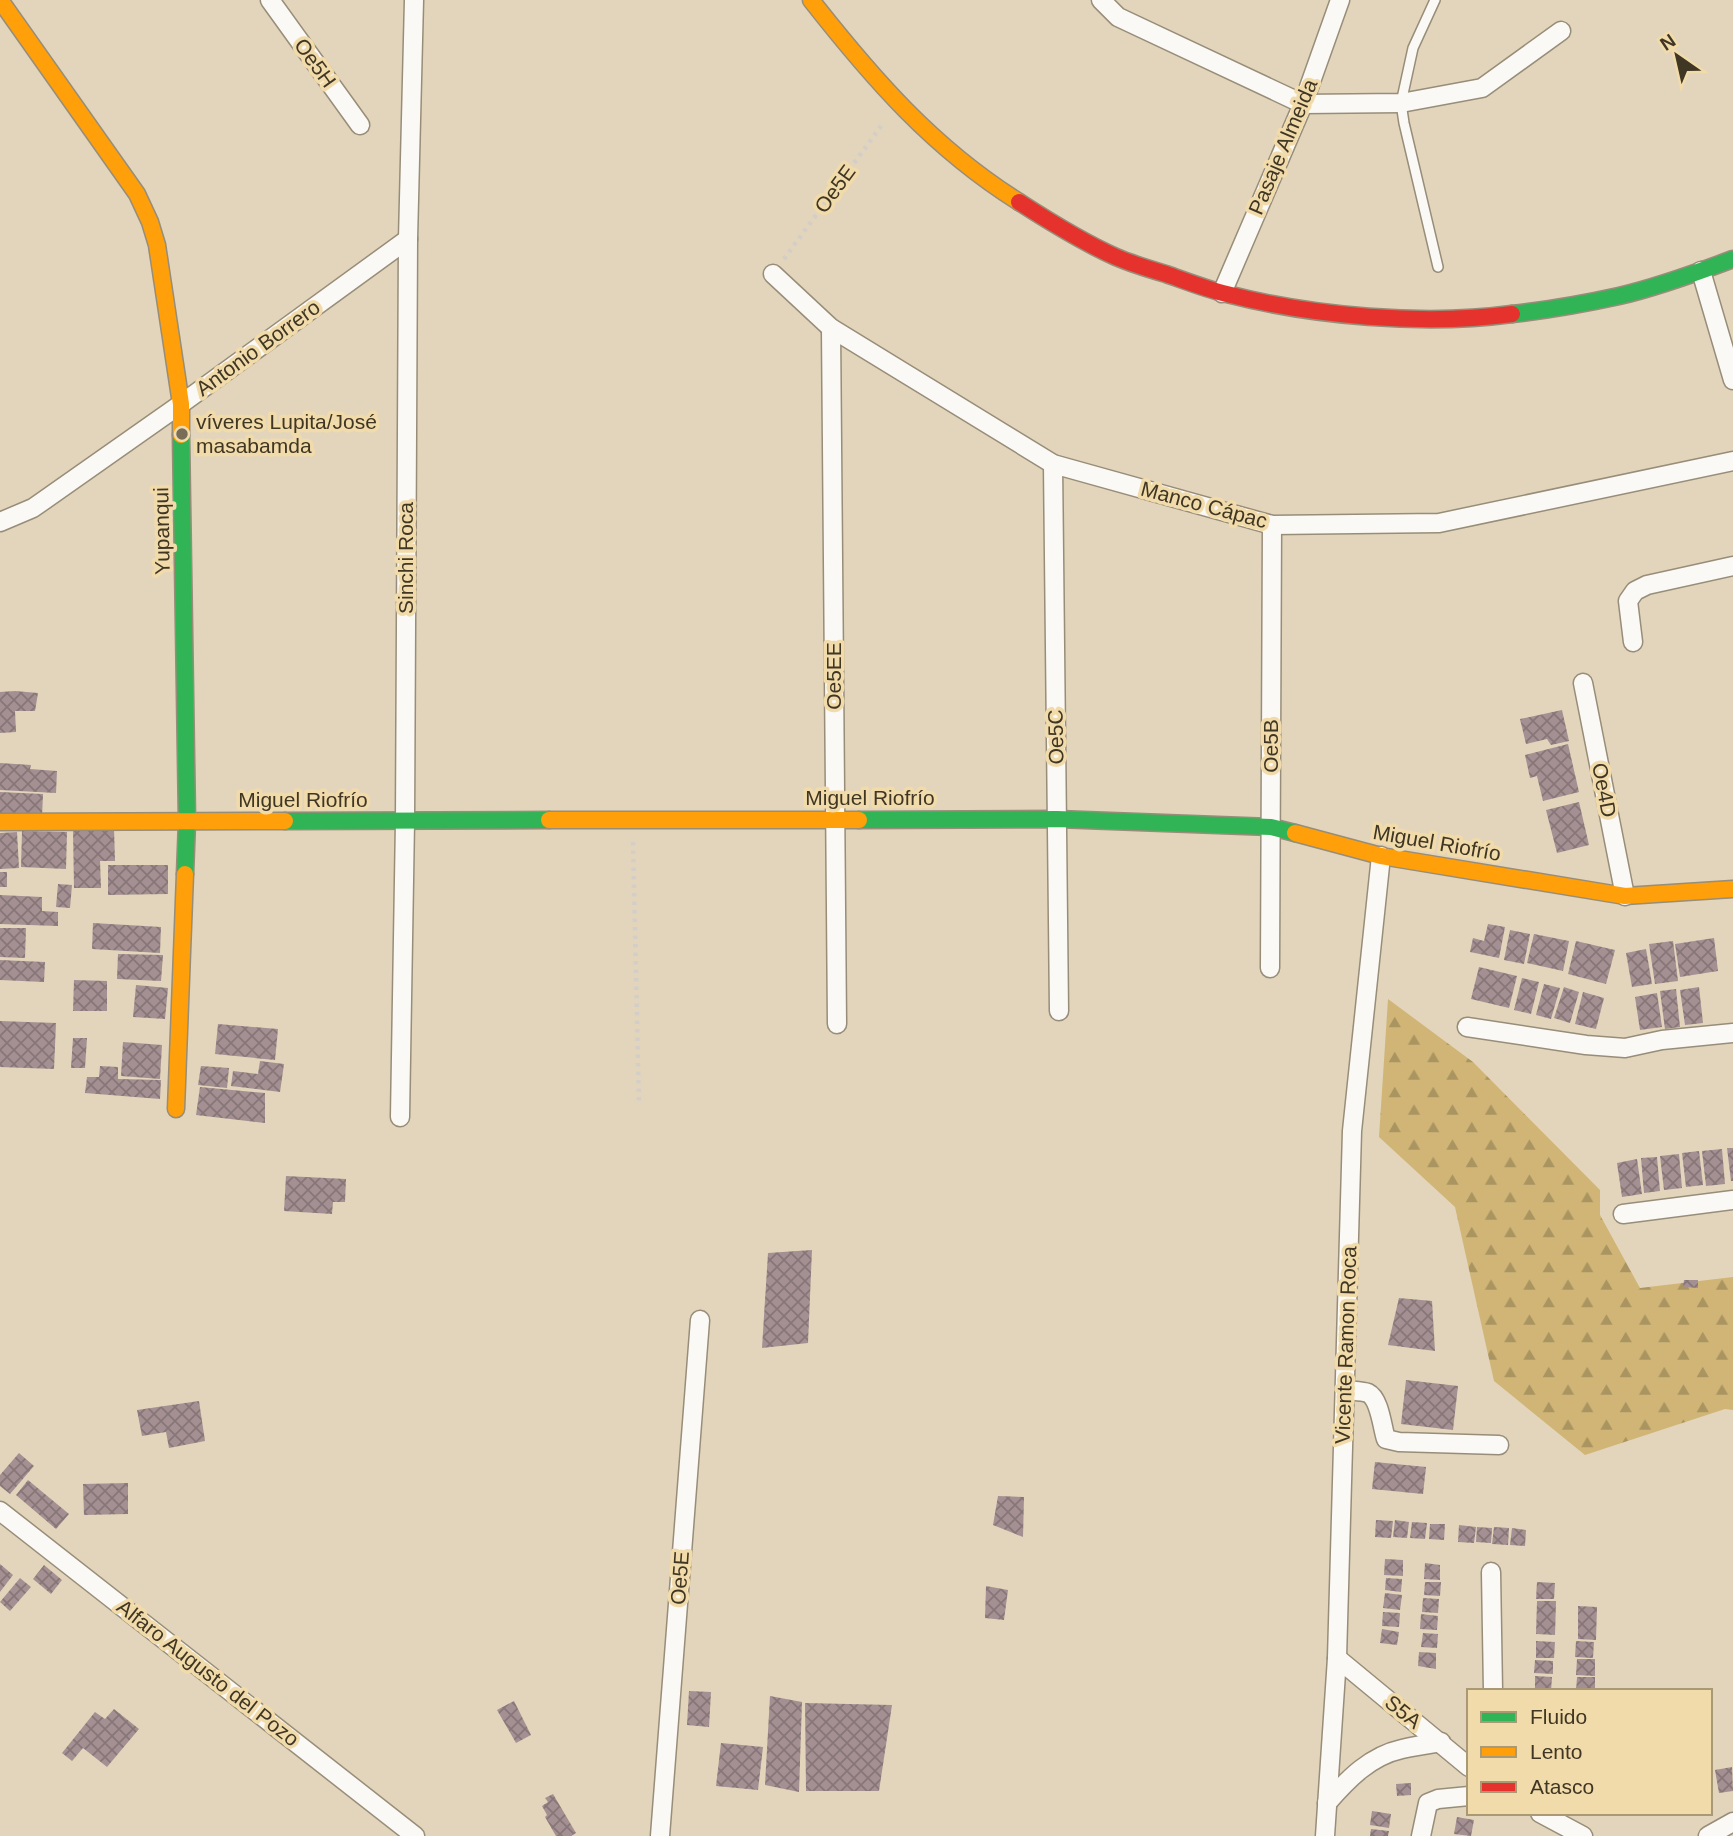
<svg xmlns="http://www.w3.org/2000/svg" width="1733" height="1836" font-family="Helvetica,sans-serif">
	<defs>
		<pattern id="forest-firs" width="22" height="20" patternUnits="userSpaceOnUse" patternTransform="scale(1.75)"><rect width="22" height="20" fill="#d0b576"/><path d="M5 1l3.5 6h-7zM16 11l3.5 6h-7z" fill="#aa9460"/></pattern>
		<pattern id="building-cross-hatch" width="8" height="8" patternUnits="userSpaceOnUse" patternTransform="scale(1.75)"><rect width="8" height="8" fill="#a49093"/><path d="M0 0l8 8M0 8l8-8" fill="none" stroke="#877678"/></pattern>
	</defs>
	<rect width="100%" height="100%" fill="#e2d5bb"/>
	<!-- forest -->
	<polygon fill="url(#forest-firs)" points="1388,999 1473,1062 1600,1190 1600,1215 1640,1288 1733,1277 1733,1410 1725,1409 1585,1455 1494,1381 1455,1207 1379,1137"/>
	<!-- building -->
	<g fill="url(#building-cross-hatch)">
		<polygon points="15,691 38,693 35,711 15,711 16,732 0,733 0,692"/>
		<polygon points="1562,710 1569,741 1551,745 1547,739 1526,744 1520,719"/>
		<polygon points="1568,744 1579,792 1543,801 1537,776 1530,778 1525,755"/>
		<polygon points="0,763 31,765 30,769 57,771 56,793 0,790"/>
		<polygon points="0,792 43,794 42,817 0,815"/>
		<polygon points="1579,802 1589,845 1557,853 1546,810"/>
		<polygon points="114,828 115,861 100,861 101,888 74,888 73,829"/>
		<polygon points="22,831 67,832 66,869 21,867"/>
		<polygon points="17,832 19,868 0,869 0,833"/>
		<polygon points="108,865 168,865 168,894 108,895"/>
		<rect x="0" y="872" width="7" height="15"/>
		<polygon points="58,884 72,885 70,908 56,907"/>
		<polygon points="0,895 42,897 42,911 58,912 58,926 0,924"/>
		<polygon points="93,923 161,927 160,953 92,949"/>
		<polygon points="1488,924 1505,927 1499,958 1470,952 1473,938 1484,941"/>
		<polygon points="0,928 26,928 25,958 0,957"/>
		<polygon points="1510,930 1530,934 1524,964 1504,960"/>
		<polygon points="1534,934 1569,941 1563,971 1527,963"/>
		<polygon points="1714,938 1718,971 1680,977 1675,944"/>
		<polygon points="1576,941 1615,950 1606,984 1568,974"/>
		<polygon points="1673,941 1678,981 1655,984 1649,944"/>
		<polygon points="1646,949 1652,984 1632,987 1626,953"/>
		<polygon points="118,954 163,955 161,981 117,979"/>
		<polygon points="0,960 45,962 44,982 0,980"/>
		<polygon points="1479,967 1517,976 1509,1008 1471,999"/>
		<polygon points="1522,978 1539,982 1531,1014 1514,1010"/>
		<polygon points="74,980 107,981 107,1011 73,1011"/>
		<polygon points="1544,984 1560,988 1551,1019 1536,1015"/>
		<polygon points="136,985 168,988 165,1019 133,1017"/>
		<polygon points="1564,987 1579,992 1570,1023 1554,1018"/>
		<polygon points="1699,987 1703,1023 1685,1025 1680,990"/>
		<polygon points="1676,989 1680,1027 1665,1029 1660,991"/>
		<polygon points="1583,992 1604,998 1596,1029 1575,1024"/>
		<polygon points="1657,993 1662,1027 1640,1030 1635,997"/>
		<polygon points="0,1021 56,1023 54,1069 0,1067"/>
		<polygon points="218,1024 278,1029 275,1060 215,1054"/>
		<polygon points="73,1038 87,1038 85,1068 71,1068"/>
		<polygon points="123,1042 162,1045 160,1079 121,1076"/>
		<polygon points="260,1061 284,1064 280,1092 231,1086 233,1071 258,1074"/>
		<polygon points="100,1066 118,1067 118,1079 161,1080 160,1099 85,1093 87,1077 99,1077"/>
		<polygon points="201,1066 229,1068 227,1088 198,1085"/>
		<polygon points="200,1087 265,1093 265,1123 196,1115"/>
		<polygon points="1727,1148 1733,1148 1733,1181 1731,1181"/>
		<polygon points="1722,1149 1725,1184 1706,1186 1702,1151"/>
		<polygon points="1699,1151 1703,1185 1686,1187 1682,1153"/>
		<polygon points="1679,1154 1682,1188 1664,1190 1660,1156"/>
		<polygon points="1657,1157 1660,1191 1644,1193 1641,1158"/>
		<polygon points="1637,1159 1642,1194 1622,1197 1617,1163"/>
		<polygon points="286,1176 346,1179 345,1202 333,1202 332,1214 284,1211"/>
		<polygon points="812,1250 808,1343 762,1348 768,1253"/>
		<polygon points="1684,1280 1698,1280 1698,1288 1683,1287"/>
		<polygon points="1399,1298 1432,1301 1435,1351 1388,1345"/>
		<polygon points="1406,1380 1458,1386 1453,1430 1401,1424"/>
		<polygon points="199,1401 205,1441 169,1448 166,1432 142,1436 137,1410"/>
		<polygon points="19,1453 34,1466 10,1494 0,1486 0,1475"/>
		<polygon points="1375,1462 1426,1467 1423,1494 1372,1489"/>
		<polygon points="28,1480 69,1514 56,1529 16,1495"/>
		<polygon points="128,1483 128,1514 84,1515 83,1484"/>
		<polygon points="998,1496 1024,1497 1023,1537 993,1525"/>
		<polygon points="1376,1520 1393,1521 1391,1538 1375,1537"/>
		<polygon points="1395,1520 1409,1522 1407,1538 1393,1537"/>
		<polygon points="1412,1522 1427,1523 1425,1539 1410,1538"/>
		<polygon points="1430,1524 1445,1524 1444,1540 1429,1539"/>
		<polygon points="1459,1525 1476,1527 1474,1543 1458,1542"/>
		<polygon points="1477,1527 1492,1528 1491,1543 1476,1542"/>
		<polygon points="1494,1527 1509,1528 1508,1545 1492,1544"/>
		<polygon points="1512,1528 1526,1530 1525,1546 1510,1545"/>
		<polygon points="1385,1559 1403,1560 1403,1576 1384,1575"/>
		<polygon points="1425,1563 1440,1565 1440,1580 1424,1579"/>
		<polygon points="0,1564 13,1575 0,1592"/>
		<polygon points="44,1565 62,1580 51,1594 33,1579"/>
		<polygon points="20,1578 31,1587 10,1611 0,1602"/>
		<polygon points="1386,1578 1402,1579 1401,1592 1385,1590"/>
		<polygon points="1425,1582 1441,1582 1440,1596 1424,1595"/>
		<polygon points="1537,1582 1555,1583 1554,1599 1536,1599"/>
		<polygon points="986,1586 1008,1590 1004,1620 985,1618"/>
		<polygon points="1385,1593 1402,1595 1400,1610 1383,1608"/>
		<polygon points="1423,1598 1439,1599 1438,1613 1422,1612"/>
		<polygon points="1537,1601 1556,1601 1555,1635 1536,1634"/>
		<polygon points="1578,1606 1597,1607 1596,1640 1578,1639"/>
		<polygon points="1383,1612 1400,1613 1399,1627 1382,1626"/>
		<polygon points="1421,1614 1438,1616 1437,1630 1420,1629"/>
		<polygon points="1382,1629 1399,1632 1397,1645 1380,1643"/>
		<polygon points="1423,1633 1438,1634 1437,1648 1421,1647"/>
		<polygon points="1536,1641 1555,1642 1554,1658 1536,1658"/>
		<polygon points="1576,1641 1594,1642 1593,1658 1575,1657"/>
		<polygon points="1419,1652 1436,1653 1436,1669 1418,1666"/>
		<polygon points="1577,1659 1595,1659 1595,1676 1576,1675"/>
		<polygon points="1535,1660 1553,1661 1553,1674 1534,1673"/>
		<polygon points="1535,1676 1552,1677 1551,1691 1535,1690"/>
		<polygon points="1577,1677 1595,1677 1595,1691 1576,1691"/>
		<polygon points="689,1691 711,1692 709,1727 687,1725"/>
		<polygon points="770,1696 802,1702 799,1792 765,1785"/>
		<polygon points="514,1701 531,1735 516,1743 497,1710"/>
		<polygon points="805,1703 892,1705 879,1791 806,1791"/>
		<polygon points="114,1709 139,1729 107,1767 83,1748 72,1761 62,1753 95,1712 105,1719"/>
		<polygon points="721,1743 763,1747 758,1790 716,1786"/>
		<polygon points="1732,1767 1733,1791 1719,1793 1715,1770"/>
		<polygon points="1411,1783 1411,1795 1397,1796 1396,1784"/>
		<polygon points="553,1794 576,1833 571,1836 556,1836 545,1817 547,1815 542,1806 548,1802 545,1798"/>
		<polygon points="1372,1811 1391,1814 1389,1828 1370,1825"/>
		<polygon points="1457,1817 1474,1820 1471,1836 1454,1834"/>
		<polygon points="1371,1829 1389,1831 1388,1836 1370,1836"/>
	</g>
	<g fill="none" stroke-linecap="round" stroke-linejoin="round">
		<!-- lane casing -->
		<g stroke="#978d79" stroke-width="12">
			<polyline id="lane" points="1435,0 1413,48 1401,103 1404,123 1438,267"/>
		</g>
		<!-- street casing -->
		<g stroke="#978d79" stroke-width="21">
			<g id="street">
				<polyline points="270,0 360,125"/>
				<polyline points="1101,0 1118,17 1303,104 1401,103 1482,88 1561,31"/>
				<polyline points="1701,271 1733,380"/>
				<polyline points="773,274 831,328 1053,464 1272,525 1439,523 1733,461"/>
				<polyline points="1222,293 1303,104 1340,0"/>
				<polyline points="831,328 837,1024"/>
				<polyline points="1053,464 1059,1011"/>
				<polyline points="0,522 33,508 181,404 408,239"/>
				<polyline points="1633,642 1628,601 1635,591 1647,585 1733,566"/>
				<polyline points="1583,683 1625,896"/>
				<polyline points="1270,968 1272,525"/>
				<polyline points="1467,1027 1586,1045 1625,1048 1662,1040 1733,1033"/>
				<polyline points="400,1117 405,821 408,239 414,0"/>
				<polyline points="1623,1214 1733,1200"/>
				<path d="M 1345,1390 C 1352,1391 1362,1391 1368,1393 C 1380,1399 1382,1427 1386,1439 L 1399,1442 L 1499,1445"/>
				<polyline points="0,1511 415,1836"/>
				<polyline points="1491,1572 1493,1691"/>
				<polyline points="1337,1658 1469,1767"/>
				<path d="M 1327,1803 C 1348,1779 1370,1756 1402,1749 C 1415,1746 1428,1744 1441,1742"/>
				<polyline points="1540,1813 1583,1836"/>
				<polyline points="660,1836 700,1320"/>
				<polyline points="1325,1836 1337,1658 1352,1131 1381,856"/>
				<polyline points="1421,1836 1428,1803 1438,1799 1469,1796"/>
				<polyline points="1708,1836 1733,1822"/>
			</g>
		</g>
		<!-- fast casing -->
		<g stroke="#978d79" stroke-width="19">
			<g id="fast">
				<path d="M 1512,314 C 1548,310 1583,304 1619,296 C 1658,287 1696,273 1733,259"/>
				<polyline points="181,435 187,821 185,874"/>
				<polyline points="859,820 1057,819 1271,827 1295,833"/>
				<polyline points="285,821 549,820"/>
			</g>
		</g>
		<!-- slow casing -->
		<g stroke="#978d79" stroke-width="19">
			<g id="slow">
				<polyline points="0,0 137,194 150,222 157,245 181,404 181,435"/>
				<path d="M 811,0 C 873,79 933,148 1019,202"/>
				<polyline points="549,820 859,820"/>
				<polyline points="0,822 285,821"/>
				<polyline points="1295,833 1381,856 1625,896 1733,889"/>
				<polyline points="176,1109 185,874"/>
			</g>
		</g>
		<!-- jam casing -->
		<g stroke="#978d79" stroke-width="19">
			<path id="jam" d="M 1019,202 C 1050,222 1082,242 1116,257 C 1132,264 1149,269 1166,274 C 1186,281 1206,289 1227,294 C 1312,316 1424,326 1512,314"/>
		</g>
		<!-- path -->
		<g stroke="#d3cfc8" stroke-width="4.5" stroke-dasharray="3.5 5" stroke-linecap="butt">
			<polyline points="784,259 884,122"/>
			<polyline points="633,842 639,1103"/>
		</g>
		<!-- lane -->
		<use href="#lane" stroke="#fbf9f5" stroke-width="9"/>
		<!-- street -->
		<use href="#street" stroke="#fbf9f5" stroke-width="18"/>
		<!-- fast -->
		<use href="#fast" stroke="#30b455" stroke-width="16"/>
		<!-- slow -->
		<use href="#slow" stroke="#ff9f0a" stroke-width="16"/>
		<!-- jam -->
		<use href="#jam" stroke="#e5322d" stroke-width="16"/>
	</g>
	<!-- markers -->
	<circle fill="#786e58" stroke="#f2dbab" stroke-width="2.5" cx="182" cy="434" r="7"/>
	<g text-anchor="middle" stroke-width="7" stroke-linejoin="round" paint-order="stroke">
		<!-- street labels -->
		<g font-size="21" fill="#3f3623" stroke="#f2dbab">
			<text transform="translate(315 63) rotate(54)" y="7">Oe5H</text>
			<text transform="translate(1283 147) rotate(-67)" y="7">Pasaje Almeida</text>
			<text transform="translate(835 189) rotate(-54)" y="7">Oe5E</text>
			<text transform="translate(258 348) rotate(-36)" y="7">Antonio Borrero</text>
			<text transform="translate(1204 505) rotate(15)" y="7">Manco Cápac</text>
			<text transform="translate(162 531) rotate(-91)" y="7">Yupanqui</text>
			<text transform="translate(406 558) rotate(-90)" y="7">Sinchi Roca</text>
			<text transform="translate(834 676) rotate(-90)" y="7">Oe5EE</text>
			<text transform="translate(1056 737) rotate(-91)" y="7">Oe5C</text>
			<text transform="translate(1271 746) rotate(-90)" y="7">Oe5B</text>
			<text transform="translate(1604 790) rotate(79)" y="7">Oe4D</text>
			<text x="870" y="805">Miguel Riofrío</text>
			<text x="303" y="807">Miguel Riofrío</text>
			<text transform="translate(1437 843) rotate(10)" y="7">Miguel Riofrío</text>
			<text transform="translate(1346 1345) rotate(-88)" y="7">Vicente Ramon Roca</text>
			<text transform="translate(680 1578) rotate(-86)" y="7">Oe5E</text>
			<text transform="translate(208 1673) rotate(38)" y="7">Alfaro Augusto del Pozo</text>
			<text transform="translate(1403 1712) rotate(39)" y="7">S5A</text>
		</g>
		<!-- poi labels -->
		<g font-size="21" fill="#3f3623" stroke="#f2dbab" text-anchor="start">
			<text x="196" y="429">víveres Lupita/José<tspan x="196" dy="24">masabamda</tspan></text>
		</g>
	</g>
	<!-- legend -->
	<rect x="1467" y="1689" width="245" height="126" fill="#f2dbab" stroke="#aa9975" stroke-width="2"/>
	<rect x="1481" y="1712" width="35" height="10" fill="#30b455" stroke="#aa9975" stroke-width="2"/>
	<text x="1530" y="1724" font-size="21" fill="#3f3623">Fluido</text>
	<rect x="1481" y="1747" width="35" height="10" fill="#ff9f0a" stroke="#aa9975" stroke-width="2"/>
	<text x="1530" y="1759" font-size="21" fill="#3f3623">Lento</text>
	<rect x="1481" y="1782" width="35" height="10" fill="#e5322d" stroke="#aa9975" stroke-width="2"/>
	<text x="1530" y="1794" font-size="21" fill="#3f3623">Atasco</text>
	<!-- north arrow -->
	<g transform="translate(1677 56) rotate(326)" stroke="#f2dbab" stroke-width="5" paint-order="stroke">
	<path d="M0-5L12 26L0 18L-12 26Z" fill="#3f3623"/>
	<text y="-10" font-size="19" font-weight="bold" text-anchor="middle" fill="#3f3623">N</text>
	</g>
</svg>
